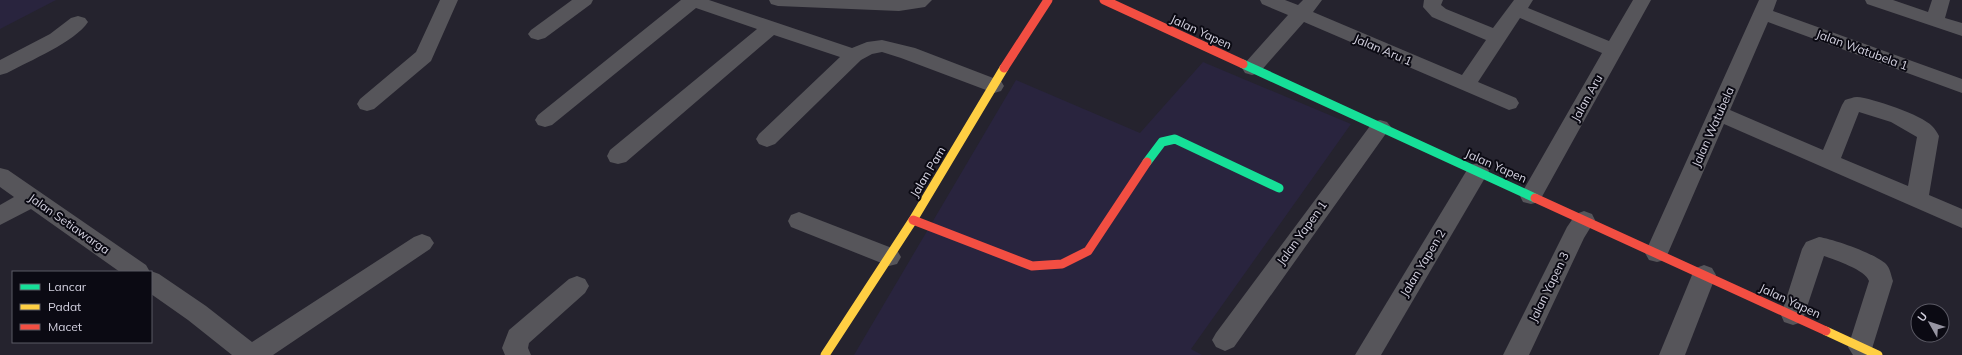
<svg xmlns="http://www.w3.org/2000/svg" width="1962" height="355" font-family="Mulish,sans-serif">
	<rect width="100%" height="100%" fill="#25232e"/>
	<!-- built -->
	<g fill="#29243e">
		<polygon points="0,0 56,0 0,29"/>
		<polygon points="1203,62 1351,124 1191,349 1202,355 854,355 1016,80 1140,133"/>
	</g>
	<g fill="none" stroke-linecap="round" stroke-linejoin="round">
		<!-- street -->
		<g fill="#56555a" fill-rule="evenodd">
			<polygon points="440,0 458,0 431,61 374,109 367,111 360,109 357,104 360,99 416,52"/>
			<polygon points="572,0 593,0 591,4 545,38 538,40 531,38 528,34 531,30"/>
			<polygon points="681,0 709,0 852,48 867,42 882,40 915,48 1001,81 1004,86 1001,91 994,93 901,58 882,52 872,54 861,60 775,144 767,147 759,144 756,139 759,134 840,57 774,35 626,162 618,164 610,162 607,156 610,150 757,29 696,8 552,125 545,127 538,125 535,120 538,115"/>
			<polygon points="769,0 932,0 925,7 899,11 778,6 771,4"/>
			<polygon points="1260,0 1285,0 1298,5 1303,0 1322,0 1313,12 1462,75 1486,40 1432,17 1423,7 1424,0 1443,0 1441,5 1446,9 1493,28 1514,0 1533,0 1528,8 1609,41 1633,0 1651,0 1539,202 1531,204 1523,202 1520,196 1602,53 1520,18 1478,82 1516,98 1519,103 1516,108 1509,110 1304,22 1259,73 1252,75 1245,73 1242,68 1245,63 1288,15 1262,4"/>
			<path d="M 1759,0 L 1777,0 L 1773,11 L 1962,79 L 1962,93 L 1768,22 L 1730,110 L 1823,150 L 1842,105 L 1845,100 C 1849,99 1853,97 1857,97 C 1872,98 1922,115 1932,126 C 1935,129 1937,132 1939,136 L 1929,195 L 1962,209 L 1962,228 L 1724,124 L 1665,260 L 1657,262 L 1649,260 L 1645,253 ZM 1859,112 L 1891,122 L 1917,137 L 1908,186 L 1841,158 Z"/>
			<polygon points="1865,0 1893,0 1928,12 1932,0 1950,0 1945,18 1962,23 1962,36 1867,4"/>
			<path d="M 78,16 L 85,18 L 88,22 C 75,42 29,61 7,73 L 0,75 L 0,60 L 50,34 L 71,18 Z"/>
			<polygon points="1380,120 1387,122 1391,127 1387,132 1234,347 1225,351 1216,347 1212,340 1216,333 1373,122"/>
			<polygon points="1478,163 1486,165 1489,171 1381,355 1355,355 1470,165"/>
			<polygon points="0,168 8,170 146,265 150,272 151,271 159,274 206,306 252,342 414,237 422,234 430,237 434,243 430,249 273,355 232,355 188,320 151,294 151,272 120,272 31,209 0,225 0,205 14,197 0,187"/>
			<polygon points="1584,211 1592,214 1595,220 1584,238 1529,355 1503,355 1567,227 1576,214"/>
			<polygon points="799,212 897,250 901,257 897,264 889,266 791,227 788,221 791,215"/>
			<path d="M 1819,237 C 1833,239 1876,254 1886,264 C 1890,268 1891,275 1893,281 L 1870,355 L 1853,355 L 1848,347 L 1869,281 C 1866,270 1835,260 1824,256 L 1802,322 L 1793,325 L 1784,322 L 1781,315 L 1802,249 L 1806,242 Z"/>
			<polygon points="1704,265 1712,268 1716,275 1685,355 1659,355 1692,275 1696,268"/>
			<polygon points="577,276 585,279 589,286 585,293 529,343 528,348 531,355 505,355 502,348 509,330 569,279"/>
		</g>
		<!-- fast -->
		<g stroke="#16e098" stroke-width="9">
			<polyline points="1243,64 1535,198"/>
			<polyline points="1147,162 1162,142 1175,139 1279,188"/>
		</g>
		<!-- slow -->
		<g stroke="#ffcf43" stroke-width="9">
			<polyline points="1826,331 1878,355"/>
			<polyline points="825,355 913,220 1004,68"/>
		</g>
		<!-- jam -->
		<g stroke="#f24e42" stroke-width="9">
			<polyline points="1104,0 1243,64"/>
			<polyline points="1004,68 1048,0"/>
			<polyline points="1535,198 1826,331"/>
			<polyline points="913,220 1032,266 1062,264 1088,251 1147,162"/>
		</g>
	</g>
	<g text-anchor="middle" stroke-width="4" stroke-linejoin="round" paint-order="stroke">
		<!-- street labels -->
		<g font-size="12" fill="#d4d2e0" stroke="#0b0a13">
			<text transform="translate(1201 32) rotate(25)" y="4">Jalan Yapen</text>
			<text transform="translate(1383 50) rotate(23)" y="4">Jalan Aru 1</text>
			<text transform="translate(1862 50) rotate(20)" y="4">Jalan Watubela 1</text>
			<text transform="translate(1587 98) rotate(-61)" y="4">Jalan Aru</text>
			<text transform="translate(1713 127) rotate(-66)" y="4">Jalan Watubela</text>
			<text transform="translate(1496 166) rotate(24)" y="4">Jalan Yapen</text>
			<text transform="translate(928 172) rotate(-59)" y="4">Jalan Pam</text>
			<text transform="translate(69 224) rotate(35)" y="4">Jalan Setiawarga</text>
			<text transform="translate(1302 233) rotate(-54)" y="4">Jalan Yapen 1</text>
			<text transform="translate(1423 263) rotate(-59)" y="4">Jalan Yapen 2</text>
			<text transform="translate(1549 287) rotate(-64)" y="4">Jalan Yapen 3</text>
			<text transform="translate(1790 301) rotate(25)" y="4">Jalan Yapen</text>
		</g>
	</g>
	<!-- legend -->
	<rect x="12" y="271" width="140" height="72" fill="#0b0a13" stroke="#5b5a65"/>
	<rect x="20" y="284" width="20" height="6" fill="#16e098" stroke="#5b5a65"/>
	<text x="48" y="291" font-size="12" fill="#d4d2e0">Lancar</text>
	<rect x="20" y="304" width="20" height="6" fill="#ffcf43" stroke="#5b5a65"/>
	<text x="48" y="311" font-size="12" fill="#d4d2e0">Padat</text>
	<rect x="20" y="324" width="20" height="6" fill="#f24e42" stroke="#5b5a65"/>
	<text x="48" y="331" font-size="12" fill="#d4d2e0">Macet</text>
	<!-- north arrow -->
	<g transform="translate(1930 323) rotate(309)"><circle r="19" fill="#0b0a13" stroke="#5b5a65"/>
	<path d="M0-3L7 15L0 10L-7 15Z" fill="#9795a2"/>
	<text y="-6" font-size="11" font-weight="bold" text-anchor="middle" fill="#d4d2e0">U</text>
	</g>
</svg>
